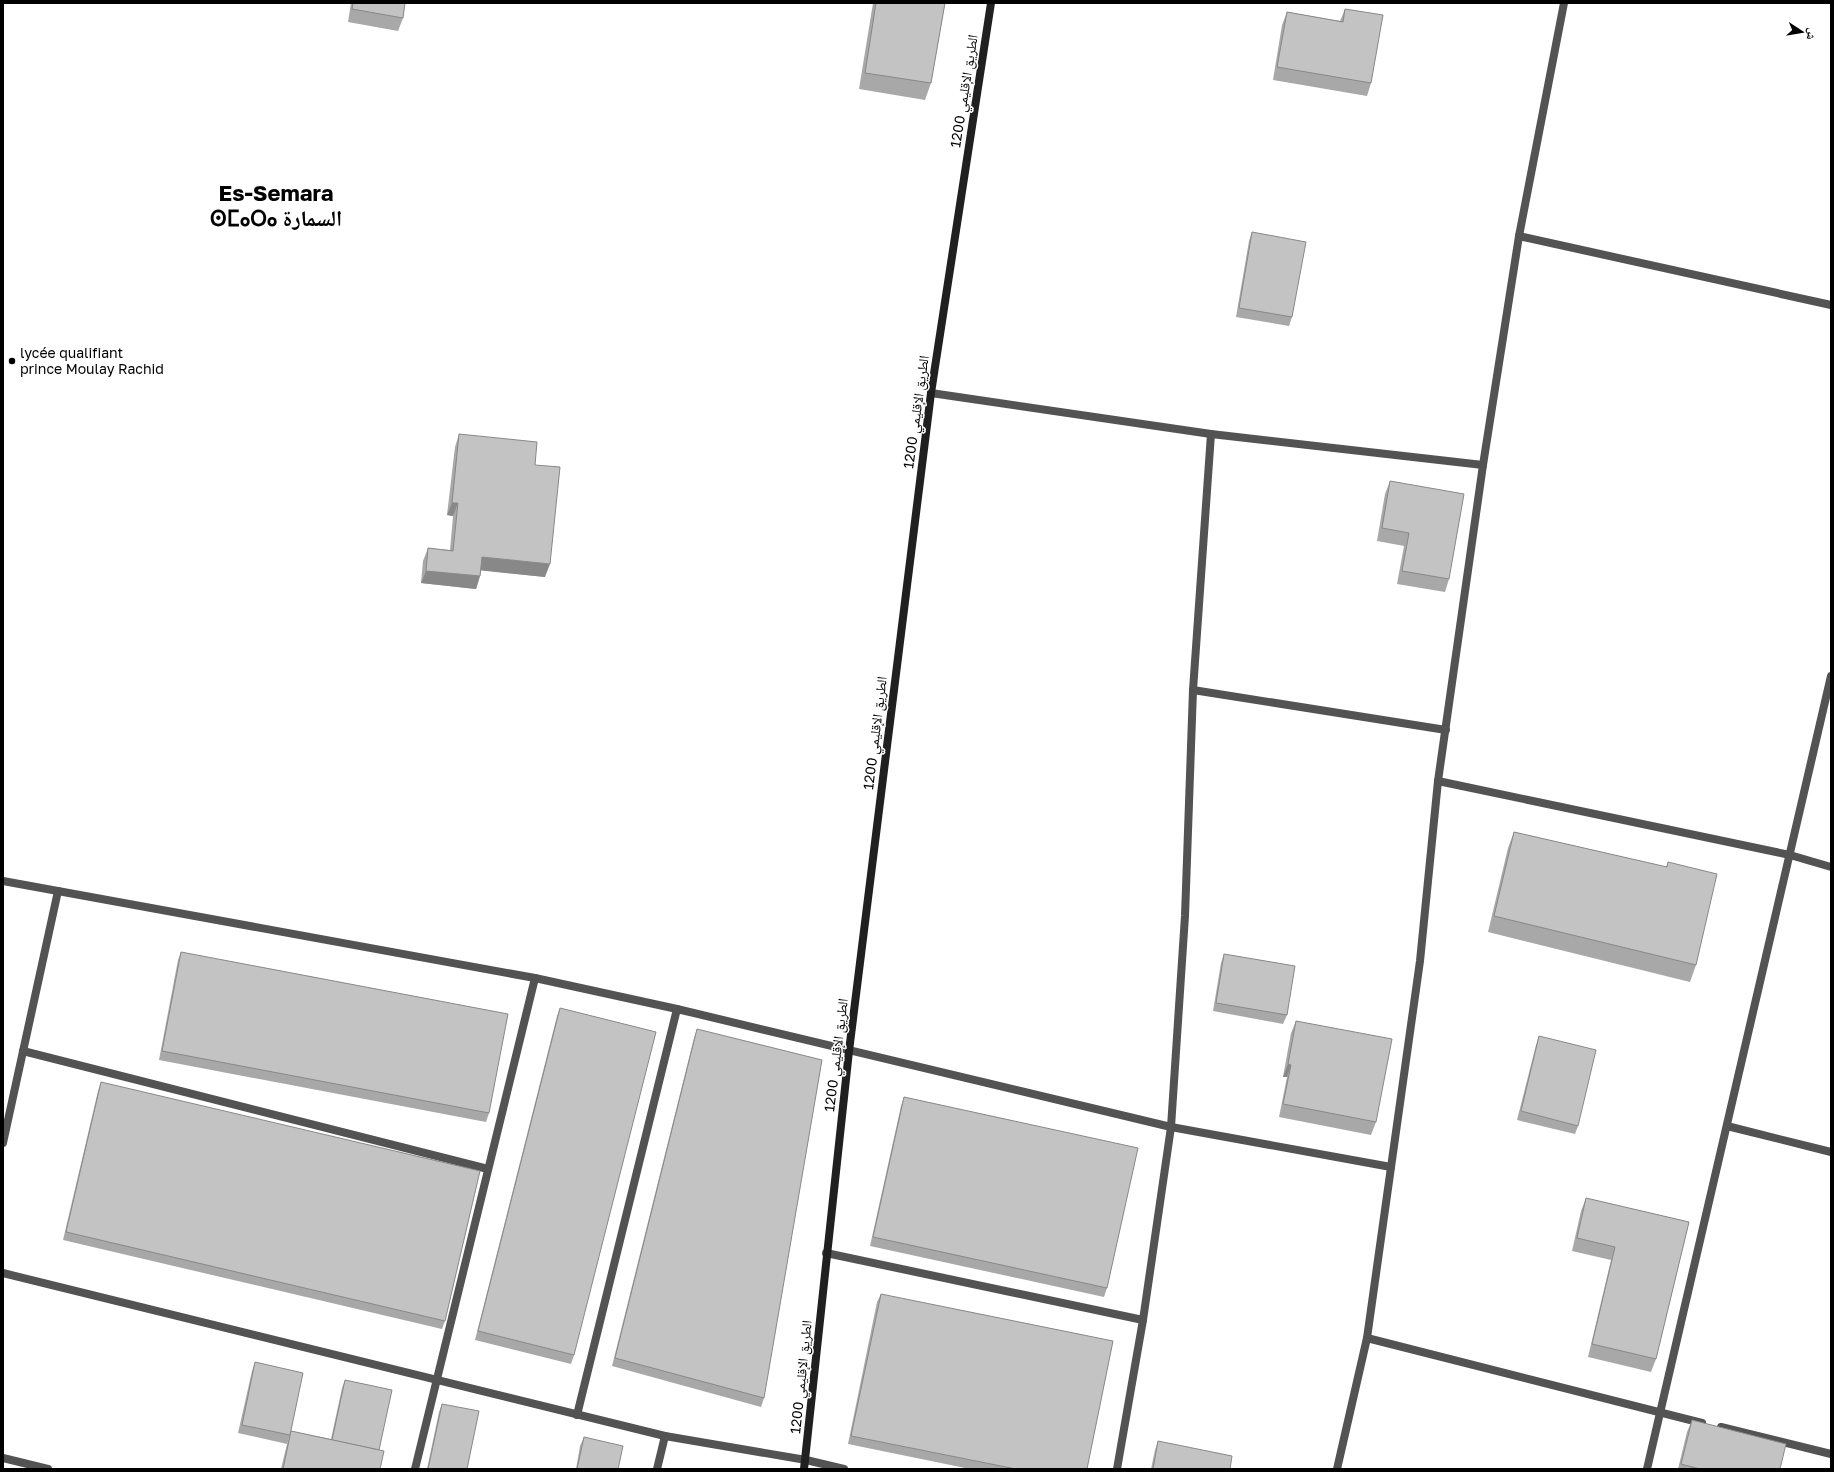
<svg xmlns="http://www.w3.org/2000/svg" width="1834" height="1472" font-family="'Golos Text','Noto Naskh Arabic','Noto Sans Tifinagh',sans-serif">
	<rect width="100%" height="100%" fill="#fff"/>
	<g fill="none" stroke-linecap="round" stroke-linejoin="round">
		<!-- street -->
		<g stroke="#535353" stroke-width="8">
			<polyline points="1519,236 1831,305"/>
			<polyline points="931,393 1211,434 1483,465"/>
			<polyline points="1193,690 1446,730"/>
			<polyline points="1438,781 1790,855 1831,867"/>
			<polyline points="3,881 535,978 677,1009 1171,1127 1391,1167"/>
			<polyline points="23,1051 488,1169"/>
			<polyline points="1727,1126 1831,1152"/>
			<polyline points="3,1143 58,891"/>
			<polyline points="826,1253 1143,1320"/>
			<polyline points="3,1273 665,1436 806,1460 844,1469"/>
			<polyline points="1367,1338 1702,1423"/>
			<polyline points="577,1415 677,1009"/>
			<polyline points="1721,1427 1831,1454"/>
			<polyline points="3,1458 48,1469"/>
			<polyline points="415,1469 535,978"/>
			<polyline points="657,1469 665,1436"/>
			<polyline points="1117,1469 1143,1320 1171,1127 1185,916 1193,690 1211,434"/>
			<polyline points="1337,1469 1367,1338 1420,961 1438,781 1483,465 1519,236 1564,3"/>
			<polyline points="1647,1469 1831,676"/>
		</g>
		<!-- secondary -->
		<polyline stroke="#202020" stroke-width="8" points="804,1469 849,1051 931,393 991,3"/>
	</g>
	<!-- wall -->
	<g fill="#a8a8a8">
		<polygon points="351,3 405,3 403,18 398,31 348,22"/>
		<polygon points="873,3 945,3 931,83 925,100 859,89"/>
		<polygon points="1345,9 1371,83 1367,96 1273,80 1282,25 1287,12 1340,21"/>
		<polygon points="1252,232 1292,317 1289,326 1236,317 1249,241"/>
		<polygon points="459,434 535,465 545,577 481,570 480,576 476,589 421,583 423,561 428,548 450,550 453,516 447,515 455,447"/>
		<polygon points="1390,481 1449,579 1445,592 1397,584 1404,546 1377,541 1385,494"/>
		<polygon points="1514,832 1666,867 1668,862 1696,965 1690,982 1488,932 1508,848"/>
		<polygon points="181,952 489,1113 486,1122 159,1060 178,960"/>
		<polygon points="1224,954 1287,1015 1283,1024 1213,1011 1221,963"/>
		<polygon points="560,1008 574,1355 571,1364 475,1340 557,1016"/>
		<polygon points="1296,1021 1376,1122 1371,1135 1279,1117 1287,1077 1283,1077 1291,1033"/>
		<polygon points="697,1029 764,1398 761,1407 612,1366 694,1038"/>
		<polygon points="1539,1036 1578,1126 1575,1134 1517,1120 1536,1045"/>
		<polygon points="101,1082 445,1321 442,1329 63,1240 98,1091"/>
		<polygon points="904,1097 1107,1288 1104,1297 870,1246 901,1106"/>
		<polygon points="1586,1198 1689,1222 1656,1359 1651,1372 1588,1357 1611,1260 1572,1251 1581,1211"/>
		<polygon points="881,1294 1087,1469 970,1469 848,1444 877,1302"/>
		<polygon points="255,1362 290,1435 287,1444 238,1433 252,1371"/>
		<polygon points="345,1380 379,1450 380,1469 281,1469 287,1444 291,1431 331,1439 342,1388"/>
		<polygon points="442,1404 467,1469 427,1469 439,1412"/>
		<polygon points="1692,1420 1780,1469 1678,1469 1687,1432"/>
		<polygon points="584,1437 618,1469 576,1469 580,1446"/>
		<polygon points="1158,1441 1230,1469 1151,1469 1155,1450"/>
	</g>
	<!-- shaded-wall -->
	<g fill="#888">
		<polygon points="452,503 458,503 453,516 447,515"/>
		<polygon points="482,557 550,564 545,577 477,570"/>
		<polygon points="426,571 480,576 476,589 421,583"/>
		<polygon points="1288,1064 1291,1065 1287,1077 1283,1077"/>
	</g>
	<!-- building -->
	<g fill="#c3c3c3" stroke="#888">
		<polygon points="353,3 405,3 403,18 352,9"/>
		<polygon points="876,3 945,3 931,83 865,73"/>
		<polygon points="1345,9 1383,15 1371,83 1277,67 1287,12 1343,22"/>
		<polygon points="1252,232 1306,242 1292,317 1239,308"/>
		<polygon points="459,434 537,442 535,465 560,467 550,564 482,557 480,576 426,571 428,548 453,551 458,503 452,503"/>
		<polygon points="1390,481 1464,494 1449,579 1402,571 1409,533 1382,528"/>
		<polygon points="1514,832 1667,867 1668,862 1717,874 1696,965 1494,916"/>
		<polygon points="181,952 508,1014 489,1113 162,1051"/>
		<polygon points="1224,954 1295,966 1287,1015 1216,1003"/>
		<polygon points="560,1008 656,1032 574,1355 478,1331"/>
		<polygon points="1296,1021 1392,1039 1376,1122 1283,1104 1291,1065 1288,1064"/>
		<polygon points="697,1029 822,1060 764,1398 615,1358"/>
		<polygon points="1539,1036 1596,1050 1578,1126 1521,1111"/>
		<polygon points="101,1082 480,1171 445,1321 66,1232"/>
		<polygon points="904,1097 1138,1148 1107,1288 873,1237"/>
		<polygon points="1586,1198 1689,1222 1656,1359 1592,1344 1615,1247 1577,1238"/>
		<polygon points="881,1294 1113,1341 1087,1469 1016,1469 851,1436"/>
		<polygon points="255,1362 303,1373 290,1435 242,1425"/>
		<polygon points="345,1380 392,1390 379,1450 332,1440"/>
		<polygon points="442,1404 479,1411 467,1469 428,1469"/>
		<polygon points="1692,1420 1786,1444 1780,1469 1700,1469 1681,1464"/>
		<polygon points="291,1431 384,1451 380,1469 283,1469"/>
		<polygon points="584,1437 623,1446 618,1469 577,1469"/>
		<polygon points="1158,1441 1232,1456 1230,1469 1153,1469"/>
	</g>
	<!-- markers -->
	<circle fill="#000" stroke="#fff" stroke-width="1.5" cx="12" cy="361" r="4"/>
	<g text-anchor="middle" stroke-width="3" stroke-linejoin="round" paint-order="stroke">
		<!-- street labels -->
		<g font-size="14" fill="#000" stroke="#fff">
			<text transform="translate(964 91) rotate(-81)" y="5">الطريق الإقليمي 1200</text>
			<text transform="translate(916 412) rotate(-82)" y="5">الطريق الإقليمي 1200</text>
			<text transform="translate(875 733) rotate(-83)" y="5">الطريق الإقليمي 1200</text>
			<text transform="translate(836 1055) rotate(-83)" y="5">الطريق الإقليمي 1200</text>
			<text transform="translate(801 1377) rotate(-84)" y="5">الطريق الإقليمي 1200</text>
		</g>
		<!-- poi labels -->
		<g font-size="14" fill="#000" stroke="#fff" text-anchor="start">
			<text x="20" y="358">lycée qualifiant<tspan x="20" dy="16">prince Moulay Rachid</tspan></text>
		</g>
		<!-- town labels -->
		<g font-size="22" font-weight="bold" fill="#000" stroke="#fff">
			<text x="276" y="201">Es-Semara<tspan x="276" dy="25">ⵙⵎⴰⵔⴰ السمارة</tspan></text>
		</g>
	</g>
	<!-- border -->
	<rect width="1834" height="1472" fill="none" stroke="#000000" stroke-width="8"/>
	<!-- north arrow -->
	<g transform="translate(1802 32) rotate(102)" stroke="#ffffff" stroke-width="3" paint-order="stroke">
	<path d="M0-3L7 15L0 10L-7 15Z" fill="#000000"/>
	<text y="-6" font-size="11" font-weight="bold" text-anchor="middle" fill="#000000">ش</text>
	</g>
</svg>
